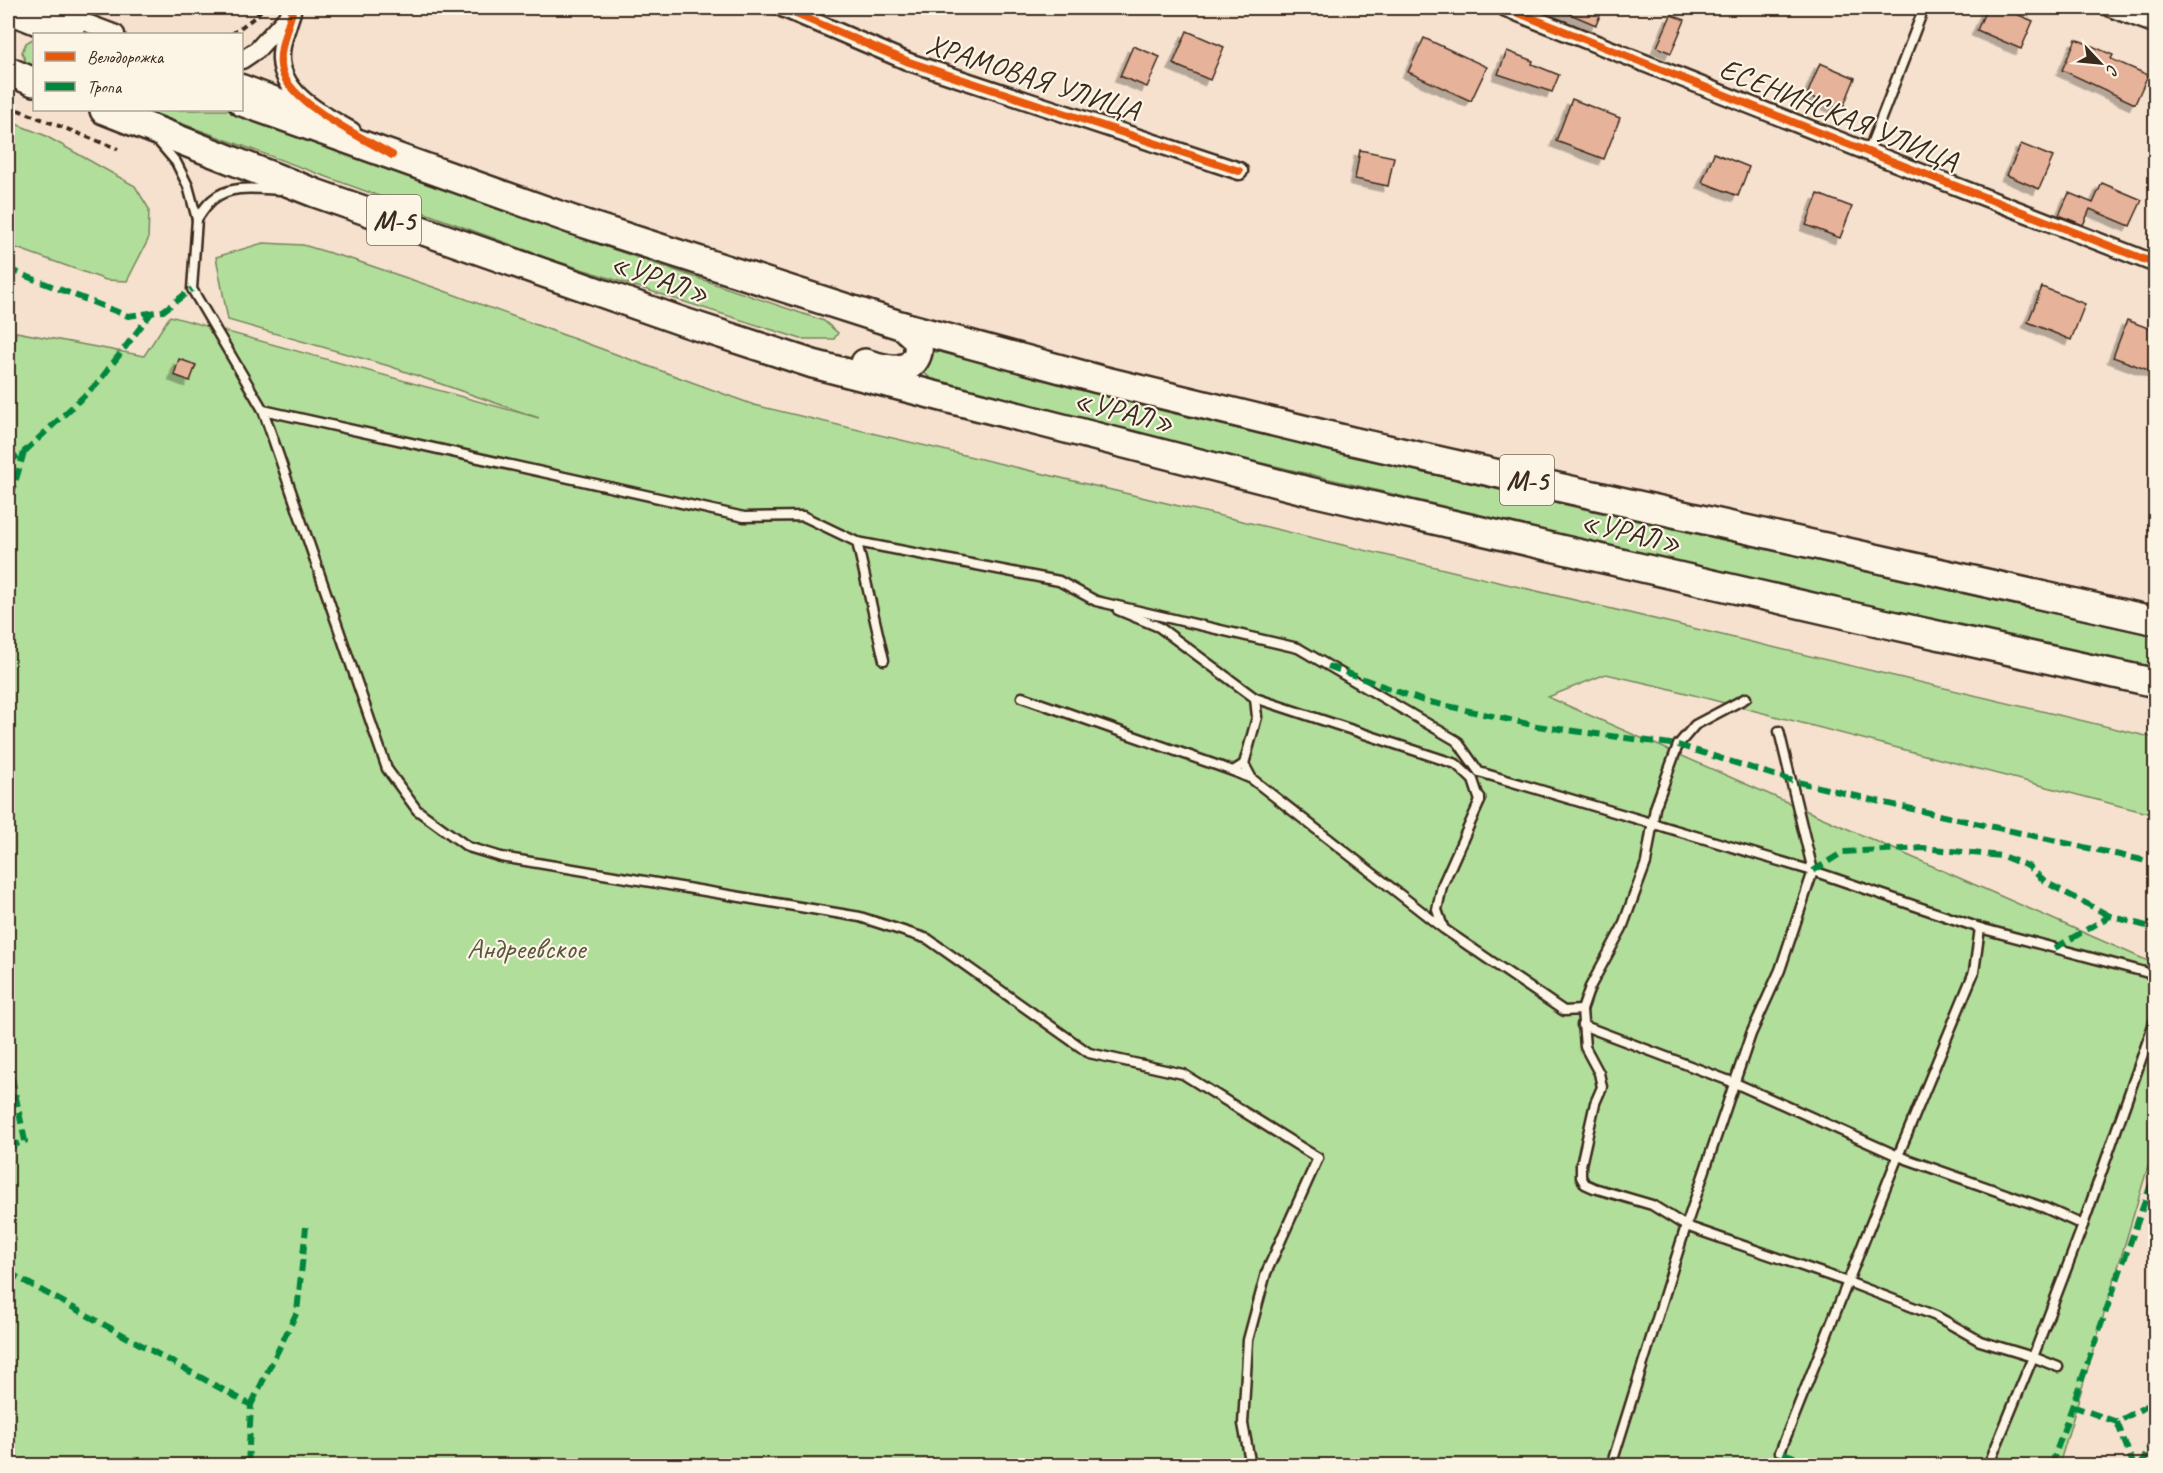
<svg xmlns="http://www.w3.org/2000/svg" width="2163" height="1473" font-family="Caveat,sans-serif">
	<defs>
		<filter id="shadow"><feDropShadow dx="-5.5" dy="5.5" stdDeviation="0" flood-color="#0004"/></filter>
	</defs>
	<rect width="100%" height="100%" fill="#f5e1ce"/>
	<filter id="ink" filterUnits="userSpaceOnUse"><feTurbulence type="fractalNoise" baseFrequency=".0167" numOctaves="2"/><feDisplacementMap in="SourceGraphic" scale="12" xChannelSelector="R" yChannelSelector="G"/><feConvolveMatrix kernelMatrix="1 2 1 2 8 2 1 2 1" color-interpolation-filters="sRGB"/></filter>
	<g filter="url(#ink)">
		<!-- green -->
		<g fill="#b2de9b" stroke="#76845c" stroke-width="1.5">
			<polygon points="34,38 34,69 26,63 22,52 26,43"/>
			<polygon points="145,110 234,110 397,172 615,250 824,321 838,333 834,339 801,339 550,259"/>
			<polygon points="8,121 44,135 135,186 149,209 148,240 127,281 106,280 8,245"/>
			<polygon points="263,243 303,245 354,260 436,288 754,405 2155,738 2155,815 1663,687 1606,674 1548,697 2155,964 2155,1143 2059,1465 8,1466 8,393 16,332 144,356 170,316 539,418 389,366 228,320 216,257"/>
			<polygon points="929,352 953,352 1142,406 1530,497 2155,636 2155,671 1769,584 940,386 923,372 922,361"/>
		</g>
		<!-- building -->
		<g fill="#e6b299" stroke="#3b2a1e" stroke-width="1.5" filter="url(#shadow)">
			<polygon points="1556,8 1603,8 1596,25"/>
			<polygon points="1987,8 2002,8 2033,21 2021,49 1977,30"/>
			<polygon points="1671,15 1685,20 1671,53 1657,47"/>
			<polygon points="1187,31 1224,47 1210,80 1173,64"/>
			<polygon points="1424,38 1487,67 1471,101 1408,72"/>
			<polygon points="2076,39 2113,55 2111,59 2148,75 2135,104 2062,70"/>
			<polygon points="1133,46 1160,57 1147,87 1120,76"/>
			<polygon points="1507,51 1533,61 1532,64 1559,75 1552,92 1498,74"/>
			<polygon points="1820,63 1855,78 1842,110 1807,95"/>
			<polygon points="1572,99 1620,118 1604,159 1556,141"/>
			<polygon points="2021,144 2053,157 2039,189 2007,175"/>
			<polygon points="1360,150 1394,157 1388,186 1355,179"/>
			<polygon points="1714,153 1749,167 1738,196 1702,182"/>
			<polygon points="2102,183 2142,200 2130,226 2090,209 2083,225 2059,215 2069,193 2093,203"/>
			<polygon points="1818,194 1852,207 1840,238 1806,225"/>
			<polygon points="2042,287 2085,304 2071,340 2028,322"/>
			<polygon points="2127,320 2156,331 2156,373 2113,357"/>
			<polygon points="179,359 196,365 190,381 174,375"/>
		</g>
		<g fill="none" stroke-linecap="round" stroke-linejoin="round">
			<!-- service casing -->
			<g stroke="#3b2a1e" stroke-width="13">
				<g id="service">
					<polyline points="158,141 176,162 188,186 197,219 192,289 263,410 744,517 803,516 857,542 1059,581 1096,601 1298,648 1457,741 1479,772 1813,871 1980,928 2156,975"/>
					<polyline points="1868,152 1924,8"/>
					<path d="M 197,219 C 201,213 206,205 212,200 C 230,184 258,189 280,190"/>
					<polyline points="263,410 387,769 417,810 468,847 501,857 860,917 928,939 1089,1053 1183,1074 1318,1158 1266,1273 1248,1340 1243,1424 1251,1466"/>
					<polyline points="857,542 884,660"/>
					<polyline points="1118,610 1159,627 1255,698 1456,764 1473,780 1480,801"/>
					<polyline points="1022,697 1233,771 1244,764"/>
					<polyline points="1746,698 1695,725 1678,745 1655,808 1646,863 1622,928 1590,987 1582,1010 1585,1047 1599,1073 1602,1087 1595,1103 1581,1165 1581,1177 1585,1184 1594,1188 1652,1205 1686,1226 1848,1282 1936,1316 1980,1341 2033,1357 2058,1367"/>
					<polyline points="1233,771 1252,779 1444,929 1564,1011 1582,1010"/>
					<polyline points="1252,779 1244,764 1257,717 1255,698"/>
					<polyline points="1443,927 1437,910 1442,886 1480,801 1480,797"/>
					<polyline points="1582,1025 1735,1083 1898,1156 2045,1208 2083,1225"/>
					<polyline points="1780,1452 1898,1156 1974,972 1980,928"/>
					<polyline points="1611,1466 1686,1226 1751,1034 1780,970 1813,871 1779,731"/>
					<polyline points="1988,1466 2033,1357 2083,1225 2156,1017"/>
				</g>
			</g>
			<!-- minor casing -->
			<g stroke="#3b2a1e" stroke-width="21">
				<g id="minor">
					<polyline points="47,8 116,34"/>
					<polyline points="782,8 909,62 1239,171"/>
					<polyline points="1506,8 1868,152 2156,264"/>
					<polyline points="2110,8 2156,25"/>
					<path d="M 292,12 C 288,25 282,39 281,53 C 278,93 322,114 352,131"/>
					<polyline points="242,60 257,50 288,16"/>
					<polyline points="242,83 306,107"/>
				</g>
			</g>
			<!-- primary casing -->
			<g stroke="#3b2a1e" stroke-width="32">
				<g id="primary">
					<polyline points="8,9 70,34"/>
					<polyline points="8,71 34,82"/>
					<polyline points="242,102 573,220 903,326 1098,379 1352,441 2156,621"/>
					<polyline points="104,110 315,193 687,323 813,364 1308,491 1860,618 2156,683"/>
					<path d="M 865,363 C 875,366 888,370 898,369 C 913,368 923,353 916,339 C 913,334 907,330 903,326"/>
				</g>
			</g>
			<!-- path -->
			<g stroke="#3b2a1e" stroke-width="4" stroke-dasharray="6 4.5" stroke-linecap="butt">
				<polyline points="232,34 255,17 263,8"/>
				<polyline points="8,106 118,149"/>
			</g>
			<!-- service -->
			<use href="#service" stroke="#fcf5e5" stroke-width="8"/>
			<!-- minor -->
			<use href="#minor" stroke="#fcf5e5" stroke-width="16"/>
			<!-- primary -->
			<use href="#primary" stroke="#fcf5e5" stroke-width="27"/>
			<!-- quiet -->
			<g stroke="#00873e" stroke-width="6" stroke-dasharray="12 6" stroke-linecap="butt">
				<polyline points="8,269 128,316 163,311 192,289"/>
				<polyline points="24,452 97,384 152,312"/>
				<polyline points="8,462 24,452 8,507"/>
				<polyline points="1328,666 1421,700 1537,726 1678,745 1790,780 1885,803 2156,863"/>
				<polyline points="1813,871 1843,852 1923,848 2002,856 2028,866 2047,883 2110,916"/>
				<polyline points="2055,948 2110,916 2150,927 2156,931"/>
				<polyline points="8,1059 25,1141 8,1147"/>
				<polyline points="8,1272 251,1405 248,1466"/>
				<polyline points="251,1405 297,1312 306,1227"/>
				<polyline points="2072,1406 2117,1422 2156,1401"/>
				<polyline points="2117,1422 2134,1466"/>
				<polyline points="1776,1466 1780,1452 1821,1466"/>
				<polyline points="2051,1466 2156,1170"/>
				<polyline points="2141,1466 2156,1431"/>
			</g>
			<!-- cycleway casing -->
			<g stroke="#fcf5e5" stroke-width="11">
				<g id="cycleway">
					<polyline points="782,8 909,62 1239,171"/>
					<polyline points="1506,8 1868,152 2156,264"/>
					<path d="M 292,12 C 287,30 277,53 282,71 C 291,104 363,138 392,155"/>
				</g>
			</g>
			<!-- cycleway -->
			<use href="#cycleway" stroke="#e8590c" stroke-width="8"/>
		</g>
	</g>
	<g text-anchor="middle" stroke-width="4.5" stroke-linejoin="round" paint-order="stroke">
		<!-- shield labels -->
		<g fill="#fcf5e5" stroke="#75675a" stroke-width="1.5">
			<rect x="367" y="195" width="54" height="50" rx="4.5"/>
			<rect x="1500" y="455" width="54" height="50" rx="4.5"/>
		</g>
		<g font-size="28" font-weight="bold" fill="#3b2a1e">
			<text x="394" y="230">М-5</text>
			<text x="1527" y="490">М-5</text>
		</g>
		<!-- street labels -->
		<g font-size="30" fill="#3b2a1e" stroke="#fcf5e5">
			<text transform="translate(1033 77) rotate(18)" y="10">ХРАМОВАЯ УЛИЦА</text>
			<text transform="translate(1839 114) rotate(22)" y="10">ЕСЕНИНСКАЯ УЛИЦА</text>
			<text transform="translate(660 278) rotate(19)" y="10">«УРАЛ»</text>
			<text transform="translate(1124 411) rotate(14)" y="10">«УРАЛ»</text>
			<text transform="translate(1631 532) rotate(13)" y="10">«УРАЛ»</text>
		</g>
		<!-- park labels -->
		<g font-size="30" fill="#59573d" stroke="#fcf5e5">
			<text x="526" y="958">Андреевское</text>
		</g>
	</g>
	<!-- margin -->
	<rect width="2163" height="1473" fill="none" stroke="#fcf5e5" stroke-width="30"/>
	<rect x="15" y="15" width="2133" height="1443" fill="none" stroke="#3b2a1e" stroke-width="2" filter="url(#ink)"/>
	<!-- legend -->
	<rect x="33" y="33" width="210" height="78" fill="#fcf5e5" stroke="#afa495" stroke-width="1.5"/>
	<rect x="45" y="52" width="30" height="9" fill="#e8590c" stroke="#afa495" stroke-width="1.5"/>
	<text x="87" y="63" font-size="18" fill="#3b2a1e">Велодорожка</text>
	<rect x="45" y="82" width="30" height="9" fill="#00873e" stroke="#afa495" stroke-width="1.5"/>
	<text x="87" y="93" font-size="18" fill="#3b2a1e">Тропа</text>
	<!-- north arrow -->
	<g transform="translate(2100 63) rotate(116)" stroke="#fcf5e5" stroke-width="4.5" paint-order="stroke">
	<path d="M0-4.5L10 22L0 15L-10 22Z" fill="#3b2a1e"/>
	<text y="-9" font-size="16" font-weight="bold" text-anchor="middle" fill="#3b2a1e">С</text>
	</g>
</svg>
